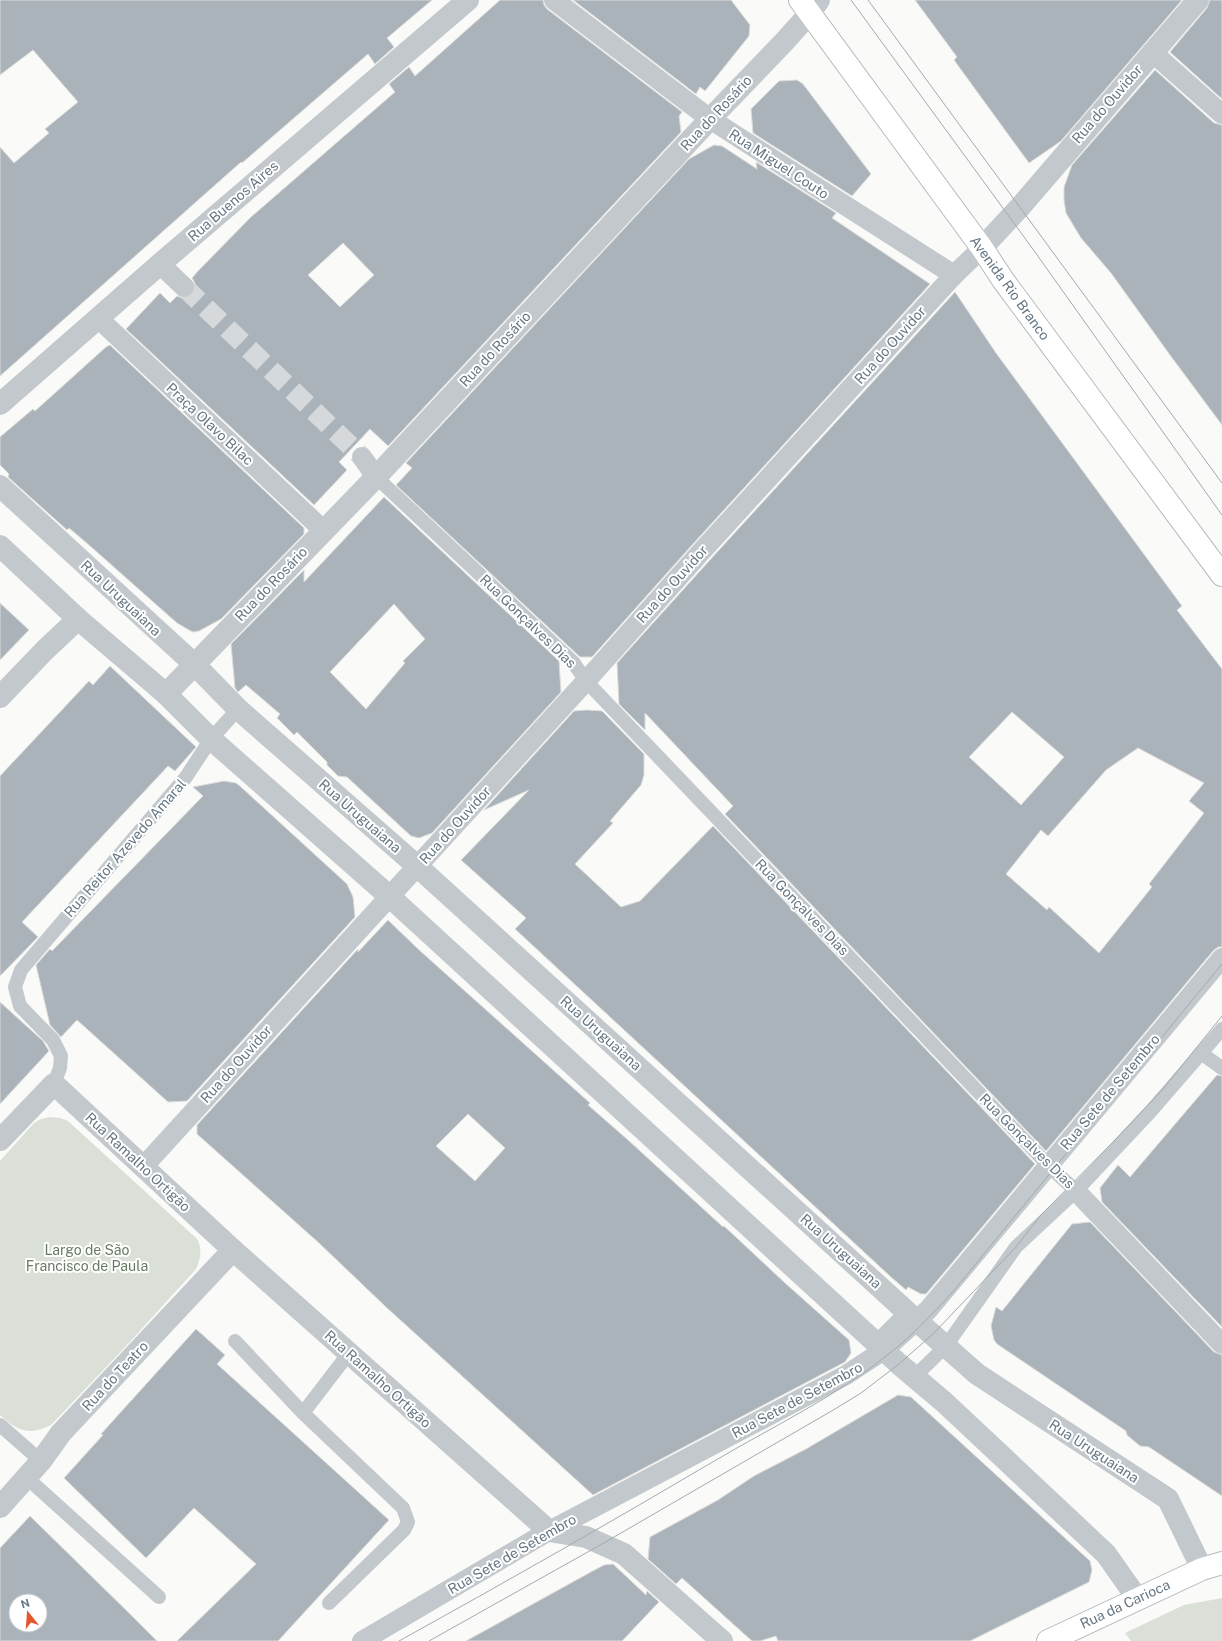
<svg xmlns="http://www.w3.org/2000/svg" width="1222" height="1641" font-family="'Public Sans',sans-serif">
	<rect width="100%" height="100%" fill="#fafaf8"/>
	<!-- green -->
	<g fill="#dadfd7">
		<path d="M 50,1117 L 60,1118 L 68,1121 L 197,1239 C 203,1249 200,1260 196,1269 L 127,1345 L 51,1425 C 29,1436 17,1431 0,1415 L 0,1161 L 34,1123 L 41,1119 Z"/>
		<polygon points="1222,1598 1222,1641 1131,1641 1125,1633 1184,1605"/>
	</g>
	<!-- building -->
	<g fill="#aab3b9" stroke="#dcdcda" fill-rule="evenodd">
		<polygon points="0,0 432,0 387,38 394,47 375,64 368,54 242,163 241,162 0,376 0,147 14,163 49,133 45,129 78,102 33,50 0,75"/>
		<path d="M 500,0 L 543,0 L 544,5 L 547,9 L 682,112 L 679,116 L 681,132 L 388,446 L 370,429 L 339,462 L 347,470 L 314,505 L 126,329 L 160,293 L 170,303 L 177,296 L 182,298 L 187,298 L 192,295 L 195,289 L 195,283 L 192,278 L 199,270 L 251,217 L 395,92 L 389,84 L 409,67 L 415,76 ZM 343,243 L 374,275 L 340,307 L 308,275 Z"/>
		<polygon points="573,0 731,0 750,25 749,36 705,91 700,87 696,94"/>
		<polygon points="915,0 1182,0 1061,141 1029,163 954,60 957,57"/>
		<polygon points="1210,0 1222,0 1222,99 1170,52 1207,8"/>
		<polygon points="1155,70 1214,123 1222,125 1222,425 1170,355 1111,273 1081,238 1066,213 1064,200 1064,187 1072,165"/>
		<polygon points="797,80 803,84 871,174 852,196 753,133 751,109 779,81"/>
		<polygon points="714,145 722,146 757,169 756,162 836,213 832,218 930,284 692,545 592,657 580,657 396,485 412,468 406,463 689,159"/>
		<path d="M 955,292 L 996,353 L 1182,606 L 1177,610 L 1222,669 L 1222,947 L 1218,947 L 1213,951 L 1046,1151 L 725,814 L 733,806 L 645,713 L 645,730 L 619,704 L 617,663 L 709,561 ZM 1012,712 L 1064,757 L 1021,805 L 969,757 ZM 1138,748 L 1204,783 L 1189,801 L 1204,813 L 1149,884 L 1152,887 L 1099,953 L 1049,907 L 1047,910 L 1006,874 L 1041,830 L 1048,836 L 1106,770 Z"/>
		<polygon points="110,345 304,528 304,534 221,619 199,631 193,632 189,630 177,623 89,545 69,528 67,530 8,477 9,474 0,465 0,437 33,409 35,411 106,347"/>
		<path d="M 384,497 L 559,661 L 561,692 L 432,833 L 419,838 L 411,836 L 347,777 L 338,776 L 327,765 L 327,762 L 297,732 L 294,735 L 277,718 L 280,714 L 246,685 L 238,692 L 235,688 L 231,644 L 304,570 L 304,582 ZM 394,604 L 425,639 L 403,661 L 405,663 L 366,709 L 330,672 Z"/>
		<polygon points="0,603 29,630 0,660"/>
		<polygon points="110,666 196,747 175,771 168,766 22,922 38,937 0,976 0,776 89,681 93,685"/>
		<polygon points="587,710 602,711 644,754 644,775 641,785 610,821 613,823 575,864 621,907 640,901 713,826 1035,1164 926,1294 921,1294 908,1287 906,1290 891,1277 515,929 526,918 461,860 529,790 484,810 574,711"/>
		<polygon points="224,781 236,783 241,787 347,884 353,897 355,917 187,1101 168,1102 77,1020 61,1037 50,1025 36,965 50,949 52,951 203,796 193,787"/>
		<path d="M 388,920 L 418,949 L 590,1103 L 588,1105 L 628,1140 L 723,1227 L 724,1226 L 785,1283 L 849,1340 L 851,1353 L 845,1362 L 593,1495 L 386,1307 L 319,1243 L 197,1134 L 197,1125 L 358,949 L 358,952 ZM 468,1114 L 505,1148 L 475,1181 L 436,1146 Z"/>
		<polygon points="0,1002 43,1041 49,1051 0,1104"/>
		<polygon points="1217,1075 1222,1076 1222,1327 1102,1202 1100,1188 1118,1165 1130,1177"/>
		<polygon points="1090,1222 1214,1352 1222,1355 1222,1496 1149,1447 1140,1446 1127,1435 1126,1431 997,1344 994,1340 991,1326 996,1307 1002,1311 1072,1224"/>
		<polygon points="196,1329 225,1355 217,1364 389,1520 278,1641 177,1641 256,1564 194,1508 146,1558 64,1478 103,1435 101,1434"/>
		<polygon points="898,1395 911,1397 1090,1561 1092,1570 1089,1582 970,1641 778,1641 776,1636 760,1641 752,1641 682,1578 676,1584 648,1559 650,1537 718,1500 754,1476 806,1449"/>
		<path d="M 30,1516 L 132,1616 L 157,1641 L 0,1641 L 0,1548 ZM 16,1601 L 40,1601 L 40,1625 L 16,1625 Z"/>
		<polygon points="613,1564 646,1595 647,1591 659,1602 622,1641 466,1641 589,1573 604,1565"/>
	</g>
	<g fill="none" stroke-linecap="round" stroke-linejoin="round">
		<!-- pedestrian-tunnel -->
		<polyline stroke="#d5d9db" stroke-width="20" stroke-dasharray="20 10" stroke-linecap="butt" points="184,287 362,457"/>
		<!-- primary casing -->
		<g stroke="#b5babe" stroke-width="24">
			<g id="primary">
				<polyline points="800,0 982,248 1003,280 1222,575"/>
				<polyline points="1048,1641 1202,1569 1222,1563"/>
			</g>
		</g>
		<!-- service -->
		<g stroke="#c3c8cc" stroke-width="14">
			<polyline points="376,477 573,662 586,681 1049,1166 1076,1191"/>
			<polyline points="1201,1053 1222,1068"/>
			<polyline points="54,1084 60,1068 61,1056 53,1040 20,1006 15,987 21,970 186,777 211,739 238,709"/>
			<polyline points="235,1341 303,1413 349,1353"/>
			<polyline points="876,1342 907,1311"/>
			<polyline points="914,1377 946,1346 1016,1247 1076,1191 1151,1111 1222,1029"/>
			<polyline points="303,1413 403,1508 408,1522 404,1530 329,1603"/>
			<polyline points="0,1425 41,1461"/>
			<polyline points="26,1477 159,1597"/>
		</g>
		<!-- pedestrian -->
		<g stroke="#c3c8cc" stroke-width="20">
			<polyline points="554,0 710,119 954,275"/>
			<polyline points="1152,52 1222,114"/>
			<polyline points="160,264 184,287"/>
			<polyline points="98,318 323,530"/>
			<polyline points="362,457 376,477"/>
			<polyline points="143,1167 586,681 700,553 954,275 982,248"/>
			<polyline points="1076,1191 1222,1344"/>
			<polyline points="362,1641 549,1531 846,1375 884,1350 928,1310 1222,958"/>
		</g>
		<!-- minor -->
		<g stroke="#c3c8cc" stroke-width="22">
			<polyline points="982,248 1020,207 1198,0"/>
			<polyline points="0,404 160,264 468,0"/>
			<polyline points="166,694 376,477 710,119 784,42 810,13 819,0"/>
			<polyline points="0,697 45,650 78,619"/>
			<polyline points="0,1140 54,1084 233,1250 549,1531 586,1537 624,1554 722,1641"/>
			<polyline points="0,1507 41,1461 61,1433 233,1250"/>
		</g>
		<!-- tertiary -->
		<g stroke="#c3c8cc" stroke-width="22">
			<polyline points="0,486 194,664 238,709 417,866 917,1321 977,1374 1168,1499 1202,1569"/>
			<polyline points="0,546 78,619 166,694 211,739 389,896 899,1364 944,1402 1106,1554 1137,1598"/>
		</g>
		<!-- primary -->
		<use href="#primary" stroke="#fff" stroke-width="22"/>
		<!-- tram -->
		<g stroke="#a2aab0" stroke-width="1">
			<polyline points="851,0 1035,252 1222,515"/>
			<polyline points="868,0 1222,483"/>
			<path d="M 399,1641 C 506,1582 611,1522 716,1460 C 774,1426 837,1396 890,1353 C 912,1336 931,1315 951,1294 L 1222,964"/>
			<polyline points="429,1641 602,1544 835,1409 861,1393 899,1364 933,1334 1016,1247 1041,1215 1117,1138 1163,1089 1222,1016"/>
		</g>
	</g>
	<g text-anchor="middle" stroke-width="4" stroke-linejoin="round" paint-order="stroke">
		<!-- street labels -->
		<g font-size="14" fill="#657683" stroke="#fff">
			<text transform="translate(1107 104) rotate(-49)" y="5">Rua do Ouvidor</text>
			<text transform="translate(716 113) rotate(-47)" y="5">Rua do Rosário</text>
			<text transform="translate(779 164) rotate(33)" y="5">Rua Miguel Couto</text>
			<text transform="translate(233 201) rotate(-41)" y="5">Rua Buenos Aires</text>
			<text transform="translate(1010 288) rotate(54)" y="5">Avenida Rio Branco</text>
			<text transform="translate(890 345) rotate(-48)" y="5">Rua do Ouvidor</text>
			<text transform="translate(495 349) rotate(-47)" y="5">Rua do Rosário</text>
			<text transform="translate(210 424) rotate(43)" y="5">Praça Olavo Bilac</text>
			<text transform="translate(271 584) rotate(-46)" y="5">Rua do Rosário</text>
			<text transform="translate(672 584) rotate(-48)" y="5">Rua do Ouvidor</text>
			<text transform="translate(121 598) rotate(43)" y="5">Rua Uruguaiana</text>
			<text transform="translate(528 621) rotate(44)" y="5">Rua Gonçalves Dias</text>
			<text transform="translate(360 816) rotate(41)" y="5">Rua Uruguaiana</text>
			<text transform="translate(455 825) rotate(-48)" y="5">Rua do Ouvidor</text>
			<text transform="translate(125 848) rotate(-49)" y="5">Rua Reitor Azevedo Amaral</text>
			<text transform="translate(802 907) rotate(46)" y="5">Rua Gonçalves Dias</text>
			<text transform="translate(601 1033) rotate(42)" y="5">Rua Uruguaiana</text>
			<text transform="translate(236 1064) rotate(-48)" y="5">Rua do Ouvidor</text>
			<text transform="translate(1110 1092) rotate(-50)" y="5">Rua Sete de Setembro</text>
			<text transform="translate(1027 1141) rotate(45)" y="5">Rua Gonçalves Dias</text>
			<text transform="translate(138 1162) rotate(43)" y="5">Rua Ramalho Ortigão</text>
			<text transform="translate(841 1251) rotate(42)" y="5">Rua Uruguaiana</text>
			<text transform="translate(115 1376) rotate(-47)" y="5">Rua do Teatro</text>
			<text transform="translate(378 1379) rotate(42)" y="5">Rua Ramalho Ortigão</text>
			<text transform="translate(797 1400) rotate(-28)" y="5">Rua Sete de Setembro</text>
			<text transform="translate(1094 1451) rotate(33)" y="5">Rua Uruguaiana</text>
			<text transform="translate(512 1554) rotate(-30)" y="5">Rua Sete de Setembro</text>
			<text transform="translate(1125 1604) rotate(-25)" y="5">Rua da Carioca</text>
		</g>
		<!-- park labels -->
		<g font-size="14" fill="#687a64" stroke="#fff">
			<text x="87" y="1255">Largo de São<tspan x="87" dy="16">Francisco de Paula</tspan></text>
		</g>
	</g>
	<!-- north arrow -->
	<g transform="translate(28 1613) rotate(343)"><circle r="19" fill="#ffffff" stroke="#c1c8cd"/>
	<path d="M0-3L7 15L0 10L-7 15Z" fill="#e4572e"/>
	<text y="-6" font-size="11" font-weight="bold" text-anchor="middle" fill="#657683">N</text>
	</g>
</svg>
